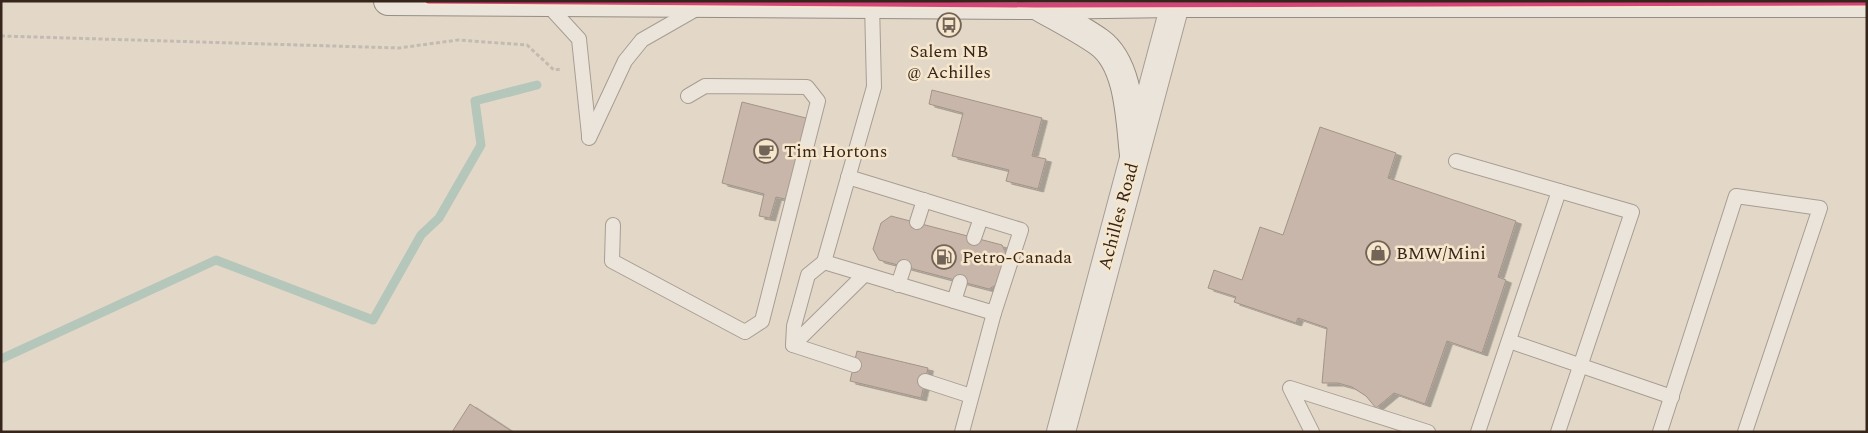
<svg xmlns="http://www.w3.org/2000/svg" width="1868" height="433" font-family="Spectral,serif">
	<defs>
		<filter id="shadow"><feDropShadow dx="5.5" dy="3" stdDeviation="0" flood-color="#0004"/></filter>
	</defs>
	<rect width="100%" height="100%" fill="#e3d8c8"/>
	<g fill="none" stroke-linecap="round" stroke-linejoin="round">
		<!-- stream -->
		<polyline stroke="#b4c7ba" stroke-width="9" points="1,359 216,260 373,320 421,235 439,218 481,145 475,101 537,85"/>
	</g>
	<!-- building -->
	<g fill="#c7b6a9" stroke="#a39388" filter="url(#shadow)">
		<polygon points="932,90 1042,118 1032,156 1046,159 1038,189 1006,181 1009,170 952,156 963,113 929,104"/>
		<polygon points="742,102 810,119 789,200 776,197 770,218 759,216 764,194 722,183"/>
		<polygon points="1320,127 1396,153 1388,178 1516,221 1498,277 1506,280 1482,353 1447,341 1425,404 1394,393 1376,408 1366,396 1352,387 1338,383 1322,383 1327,328 1298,318 1296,323 1234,302 1236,297 1208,288 1214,270 1242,280 1260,227 1283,235"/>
		<polygon points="891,216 1002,245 1007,255 999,283 989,289 879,260 873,249 881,223"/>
		<polygon points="857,351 928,368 921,398 850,381"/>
		<polygon points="470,404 513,432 452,432"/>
	</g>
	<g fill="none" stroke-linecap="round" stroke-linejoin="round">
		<!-- service casing -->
		<g stroke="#a89d92" stroke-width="16">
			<g id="service">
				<polyline points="546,3 579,39 589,135"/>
				<polyline points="589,138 625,61 642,40 698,8"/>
				<polyline points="1456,161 1632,212 1558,432"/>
				<polyline points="917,222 924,200"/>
				<polyline points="613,225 612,261 745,332 762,321 818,101 807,87 705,86 688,96"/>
				<polyline points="974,238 981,218"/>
				<polyline points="824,262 994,313 1021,230 848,177"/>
				<polyline points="898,285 904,267"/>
				<polyline points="954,301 960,282"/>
				<polyline points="1509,341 1672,397"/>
				<polyline points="793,345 864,275"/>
				<polyline points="854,365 793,345 794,326 808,275 824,262 874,87 872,4"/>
				<polyline points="925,381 971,396"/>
				<polyline points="962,432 994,313"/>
				<polyline points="1312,432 1290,388 1428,432"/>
				<polyline points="1478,432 1559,191"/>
				<polyline points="1660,432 1736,196 1820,208 1745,432"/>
			</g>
		</g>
		<!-- tertiary casing -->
		<g stroke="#a89d92" stroke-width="30">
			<polyline id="tertiary" points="1061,432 1176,1"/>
		</g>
		<!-- secondary casing -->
		<g stroke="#978d82" stroke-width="30">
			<g id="secondary">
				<polyline points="388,1 1036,5 1176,3 1867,3"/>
				<path d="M 1036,5 C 1057,17 1079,28 1099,42 C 1130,64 1130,121 1134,155"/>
			</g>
		</g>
		<!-- path -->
		<polyline stroke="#c3bbb1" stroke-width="3" stroke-dasharray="4 2.5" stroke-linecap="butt" points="1,36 399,48 458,40 527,45 554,70 562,69"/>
		<!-- service -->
		<use href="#service" stroke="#ebe4da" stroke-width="14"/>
		<!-- tertiary -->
		<use href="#tertiary" stroke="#ebe4da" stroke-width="28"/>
		<!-- secondary -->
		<use href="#secondary" stroke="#ebe4da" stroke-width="28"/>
		<!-- bus-1 casing -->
		<g stroke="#f6e6cc" stroke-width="9">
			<polyline id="bus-1" points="428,1 1036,5 1867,3"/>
		</g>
		<!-- bus-1 -->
		<use href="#bus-1" stroke="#d4457c" stroke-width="5"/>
	</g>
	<!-- icons -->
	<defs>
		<g id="bus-ring" transform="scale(1.25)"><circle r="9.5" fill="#f6e6cc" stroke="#736458" stroke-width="1.5"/><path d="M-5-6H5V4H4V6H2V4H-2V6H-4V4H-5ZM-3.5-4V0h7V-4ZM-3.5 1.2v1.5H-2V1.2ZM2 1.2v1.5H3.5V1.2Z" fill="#736458"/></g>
		<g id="cafe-ring" transform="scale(1.25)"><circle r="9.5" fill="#f6e6cc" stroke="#736458" stroke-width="1.5"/><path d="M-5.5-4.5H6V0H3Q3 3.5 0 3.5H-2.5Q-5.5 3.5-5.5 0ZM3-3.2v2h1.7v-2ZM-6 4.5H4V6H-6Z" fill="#736458"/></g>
		<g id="shop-ring" transform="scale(1.25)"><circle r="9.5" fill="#f6e6cc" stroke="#736458" stroke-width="1.5"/><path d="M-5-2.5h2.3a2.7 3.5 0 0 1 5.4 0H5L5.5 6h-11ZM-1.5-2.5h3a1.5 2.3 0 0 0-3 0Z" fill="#736458"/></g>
		<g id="fuel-ring" transform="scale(1.25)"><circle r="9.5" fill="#f6e6cc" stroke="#736458" stroke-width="1.5"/><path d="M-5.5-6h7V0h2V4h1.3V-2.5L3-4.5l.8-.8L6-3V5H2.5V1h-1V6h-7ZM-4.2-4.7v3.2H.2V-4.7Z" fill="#736458"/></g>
	</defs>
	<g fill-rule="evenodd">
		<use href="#bus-ring" x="949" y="25"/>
		<use href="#cafe-ring" x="766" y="151"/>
		<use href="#shop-ring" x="1378" y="253"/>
		<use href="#fuel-ring" x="944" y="257"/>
	</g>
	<g text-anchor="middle" stroke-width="5" stroke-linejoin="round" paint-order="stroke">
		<!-- poi labels -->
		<g font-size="18" fill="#36251b" stroke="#f6e6cc" text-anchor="start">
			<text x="949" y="57" text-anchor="middle">Salem NB<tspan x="949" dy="21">@ Achilles</tspan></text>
			<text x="784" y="157">Tim Hortons</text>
			<text x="1396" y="259">BMW/Mini</text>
			<text x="962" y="263">Petro-Canada</text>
		</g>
		<!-- street labels -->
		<g font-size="18" fill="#36251b" stroke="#f6e6cc">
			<text transform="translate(1118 216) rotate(-75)" y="6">Achilles Road</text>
		</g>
	</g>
	<!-- border -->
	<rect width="1868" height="433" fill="none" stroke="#36251b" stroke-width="5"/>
</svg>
